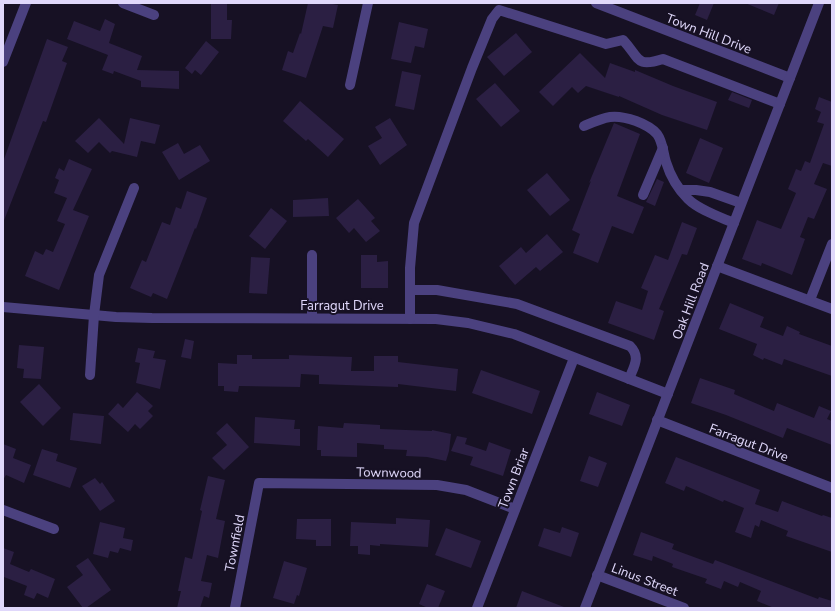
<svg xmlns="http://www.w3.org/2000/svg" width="835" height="611" font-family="'Nunito Sans',sans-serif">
	<rect width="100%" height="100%" fill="#171124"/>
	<!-- building -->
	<g fill="#2b1f43">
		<polygon points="211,3 227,3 227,20 232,20 231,39 211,39"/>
		<polygon points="308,3 327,3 338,5 333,28 323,26 306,78 282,70 288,51 293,53 300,33 301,34"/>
		<polygon points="700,3 714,3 707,20 695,15"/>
		<polygon points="745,3 779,3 774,15"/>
		<polygon points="105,19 115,24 109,43 142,56 137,70 179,71 179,89 141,87 141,81 114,71 113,74 102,70 108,55 67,39 74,21 100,31"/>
		<polygon points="399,22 428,29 424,48 415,46 411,63 391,59"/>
		<polygon points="516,33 532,52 504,76 487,57"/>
		<polygon points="47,39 68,47 62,61 67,63 46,122 43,121 3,223 3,162"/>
		<polygon points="206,41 219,52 201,75 195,70 192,74 185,68"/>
		<polygon points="580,53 605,78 610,63 635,72 635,70 673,86 717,102 707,130 662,115 619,96 619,97 586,86 578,93 572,87 553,106 539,92"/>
		<polygon points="402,71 421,75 414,110 395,106"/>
		<polygon points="495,83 520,111 501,127 476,99"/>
		<polygon points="732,92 752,100 749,108 728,100"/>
		<polygon points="819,97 832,102 832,166 823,163 814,184 827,189 814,219 808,217 800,237 805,239 792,275 762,263 761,266 742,259 757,220 781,229 796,193 788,189 796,169 801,171 805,161 810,163 824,124 817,122 821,112 815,109"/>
		<polygon points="300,101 344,139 328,157 308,139 306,141 283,121"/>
		<polygon points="99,118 124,144 130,118 160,125 155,144 141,141 137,157 112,151 110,153 99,142 88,153 75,141"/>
		<polygon points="390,118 407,145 380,165 368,146 382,138 375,127"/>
		<polygon points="614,123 640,134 617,196 644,207 633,234 612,226 598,263 573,253 580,234 572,230 591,181 589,183"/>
		<polygon points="700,138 723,148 709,183 686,173"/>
		<polygon points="178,143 184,154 200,145 210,161 179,180 162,152"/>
		<polygon points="69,159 92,169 73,210 89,216 59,290 25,276 35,251 43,255 46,249 53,252 65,224 57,221 67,198 54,193 59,180 55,178 59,168 64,171"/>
		<polygon points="547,173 570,200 550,216 527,190"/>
		<polygon points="657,179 664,182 655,206 646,202"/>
		<polygon points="187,191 207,198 196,229 195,228 167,299 153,293 151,297 130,288 142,260 146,262 162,222 170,225 176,207 181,209"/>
		<polygon points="328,198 329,216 293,217 293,200"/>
		<polygon points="358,199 375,218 371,221 380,231 366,242 354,228 349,233 336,218"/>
		<polygon points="271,208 287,221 265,249 249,236"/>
		<polygon points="682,222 697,228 687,255 682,254 659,309 664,311 654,340 608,323 616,301 642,310 648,291 641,288 655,255 668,260"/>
		<polygon points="547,234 563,252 540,271 536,267 515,285 499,266 521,247 526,253"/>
		<polygon points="361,255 377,255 377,262 388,261 388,288 361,288"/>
		<polygon points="251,257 270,258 267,294 249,293"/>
		<polygon points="730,303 764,317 760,327 783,336 787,326 800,332 799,334 832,346 832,376 784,359 782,365 764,358 763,360 753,355 757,344 719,329"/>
		<polygon points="185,339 194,341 191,359 181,357"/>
		<polygon points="19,345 44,347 41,379 23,378 24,369 17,368"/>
		<polygon points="138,348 155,351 153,358 166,360 160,389 136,383 140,363 135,362"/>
		<polygon points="237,355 252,355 252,359 289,359 289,355 352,357 351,371 374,371 374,356 398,356 398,362 458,369 456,391 398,384 398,387 319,384 319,375 301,374 300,387 239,386 238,392 224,391 224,386 218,386 218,363 237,364"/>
		<polygon points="481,370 540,391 532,414 472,393"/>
		<polygon points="700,378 735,390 734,394 774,411 777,403 814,418 819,406 831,411 827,419 832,421 832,445 787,428 783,438 726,415 691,403"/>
		<polygon points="39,384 61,408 43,426 20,402"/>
		<polygon points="137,392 153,406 148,411 153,416 140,429 135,424 128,432 108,414 118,403 123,408"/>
		<polygon points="597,392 630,405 622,426 589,414"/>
		<polygon points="73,413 104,416 101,444 70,440"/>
		<polygon points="255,417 295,420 294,429 300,429 300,446 254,443"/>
		<polygon points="227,423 249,447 224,470 212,458 227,445 216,433"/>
		<polygon points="344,423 380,425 380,429 432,431 432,430 451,434 449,451 446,461 427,457 406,456 407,450 384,449 384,445 357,443 357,457 321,456 321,450 317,450 318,426 343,428"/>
		<polygon points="457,436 467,438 465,444 486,451 489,442 511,450 503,476 470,465 473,457 451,451"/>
		<polygon points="3,444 16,449 13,458 31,465 24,483 6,475 3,480"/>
		<polygon points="42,449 58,454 56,461 77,468 70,488 33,475"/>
		<polygon points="589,456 607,463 598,487 580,481"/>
		<polygon points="676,457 760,490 755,504 778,512 782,501 822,516 823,515 832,518 832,552 786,536 788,531 761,520 759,527 755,525 751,538 735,532 744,508 724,500 723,502 686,486 684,491 665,483"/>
		<polygon points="208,476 225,480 216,519 225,521 218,558 207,555 201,581 212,583 209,598 204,596 200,608 177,608 181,591 178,591 185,557 192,559 202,511 200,510"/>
		<polygon points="95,478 100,484 102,482 115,501 100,511 82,486"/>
		<polygon points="396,518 430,520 428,547 380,544 380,546 370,545 370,555 358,554 358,546 350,546 351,522 396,524"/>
		<polygon points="297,519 331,519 331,546 316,546 316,540 296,539"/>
		<polygon points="100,522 125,528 123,538 133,540 131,551 120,548 118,553 110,551 108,558 93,554"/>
		<polygon points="562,527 579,533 571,557 538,546 544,528 560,533"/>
		<polygon points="446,528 481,541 471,568 435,555"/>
		<polygon points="641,532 674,544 672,549 713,564 715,560 818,599 819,597 832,601 832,608 774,608 757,601 761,591 740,582 738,587 724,581 721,589 705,583 707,579 672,567 673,564 653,556 652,561 633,555"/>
		<polygon points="3,548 14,552 10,564 29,572 31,569 55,579 48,598 37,593 34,599 24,595 27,586 4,577 3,579"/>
		<polygon points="88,558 111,590 86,608 83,608 67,587 83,575 76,566"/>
		<polygon points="284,561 307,568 299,596 297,595 294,604 273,598"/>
		<polygon points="427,584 445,591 438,608 428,608 419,604"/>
		<polygon points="522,591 564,607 563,608 516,608"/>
	</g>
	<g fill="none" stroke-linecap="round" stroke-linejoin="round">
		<!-- street -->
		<g stroke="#4b417f" stroke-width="10">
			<polyline points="123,3 154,15"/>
			<polyline points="596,3 790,78"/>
			<polyline points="3,62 26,3"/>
			<polyline points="350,85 368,3"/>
			<path d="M 584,126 C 605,117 613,113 636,121 C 644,124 651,127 657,134 C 663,142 663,153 666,162 C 670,175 678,189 688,199 C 699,210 720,217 734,223"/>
			<polyline points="681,190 696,190 710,192 741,203"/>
			<polyline points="643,195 663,148"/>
			<polyline points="312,255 312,318"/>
			<polyline points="717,266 832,309"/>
			<path d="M 410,290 L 437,290 L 517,304 L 630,346 C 641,357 634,366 629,379"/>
			<polyline points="810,300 832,244"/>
			<polyline points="3,307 116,317 152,318 436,319 468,323 514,334 668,394"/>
			<path d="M 410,319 L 410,268 L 414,223 L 472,68 L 492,19 L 499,10 L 606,44 L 623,40 C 640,58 635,68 663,59 L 780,104"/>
			<polyline points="90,375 94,315 99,275 134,188"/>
			<polyline points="657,420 832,488"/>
			<polyline points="3,510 54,529"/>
			<polyline points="597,575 684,608"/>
			<polyline points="235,608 259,483 437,485 466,490 515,509"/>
			<polyline points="477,608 574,358"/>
			<polyline points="585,608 819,3"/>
		</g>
	</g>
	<g text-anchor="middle" stroke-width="4" stroke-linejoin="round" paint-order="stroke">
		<!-- street labels -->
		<g font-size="13" fill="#e0d8fb" stroke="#171124">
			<text transform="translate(709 33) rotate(21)" y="5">Town Hill Drive</text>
			<text transform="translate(690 301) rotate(-69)" y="5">Oak Hill Road</text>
			<text x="342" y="310">Farragut Drive</text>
			<text transform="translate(749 442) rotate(21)" y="5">Farragut Drive</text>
			<text transform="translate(389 472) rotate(1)" y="5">Townwood</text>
			<text transform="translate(513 478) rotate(-69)" y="5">Town Briar</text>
			<text transform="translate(234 543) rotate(-79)" y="5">Townfield</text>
			<text transform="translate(645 579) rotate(21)" y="5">Linus Street</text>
		</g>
	</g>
	<!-- border -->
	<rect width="835" height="611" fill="none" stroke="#e0d8fb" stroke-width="8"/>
</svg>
